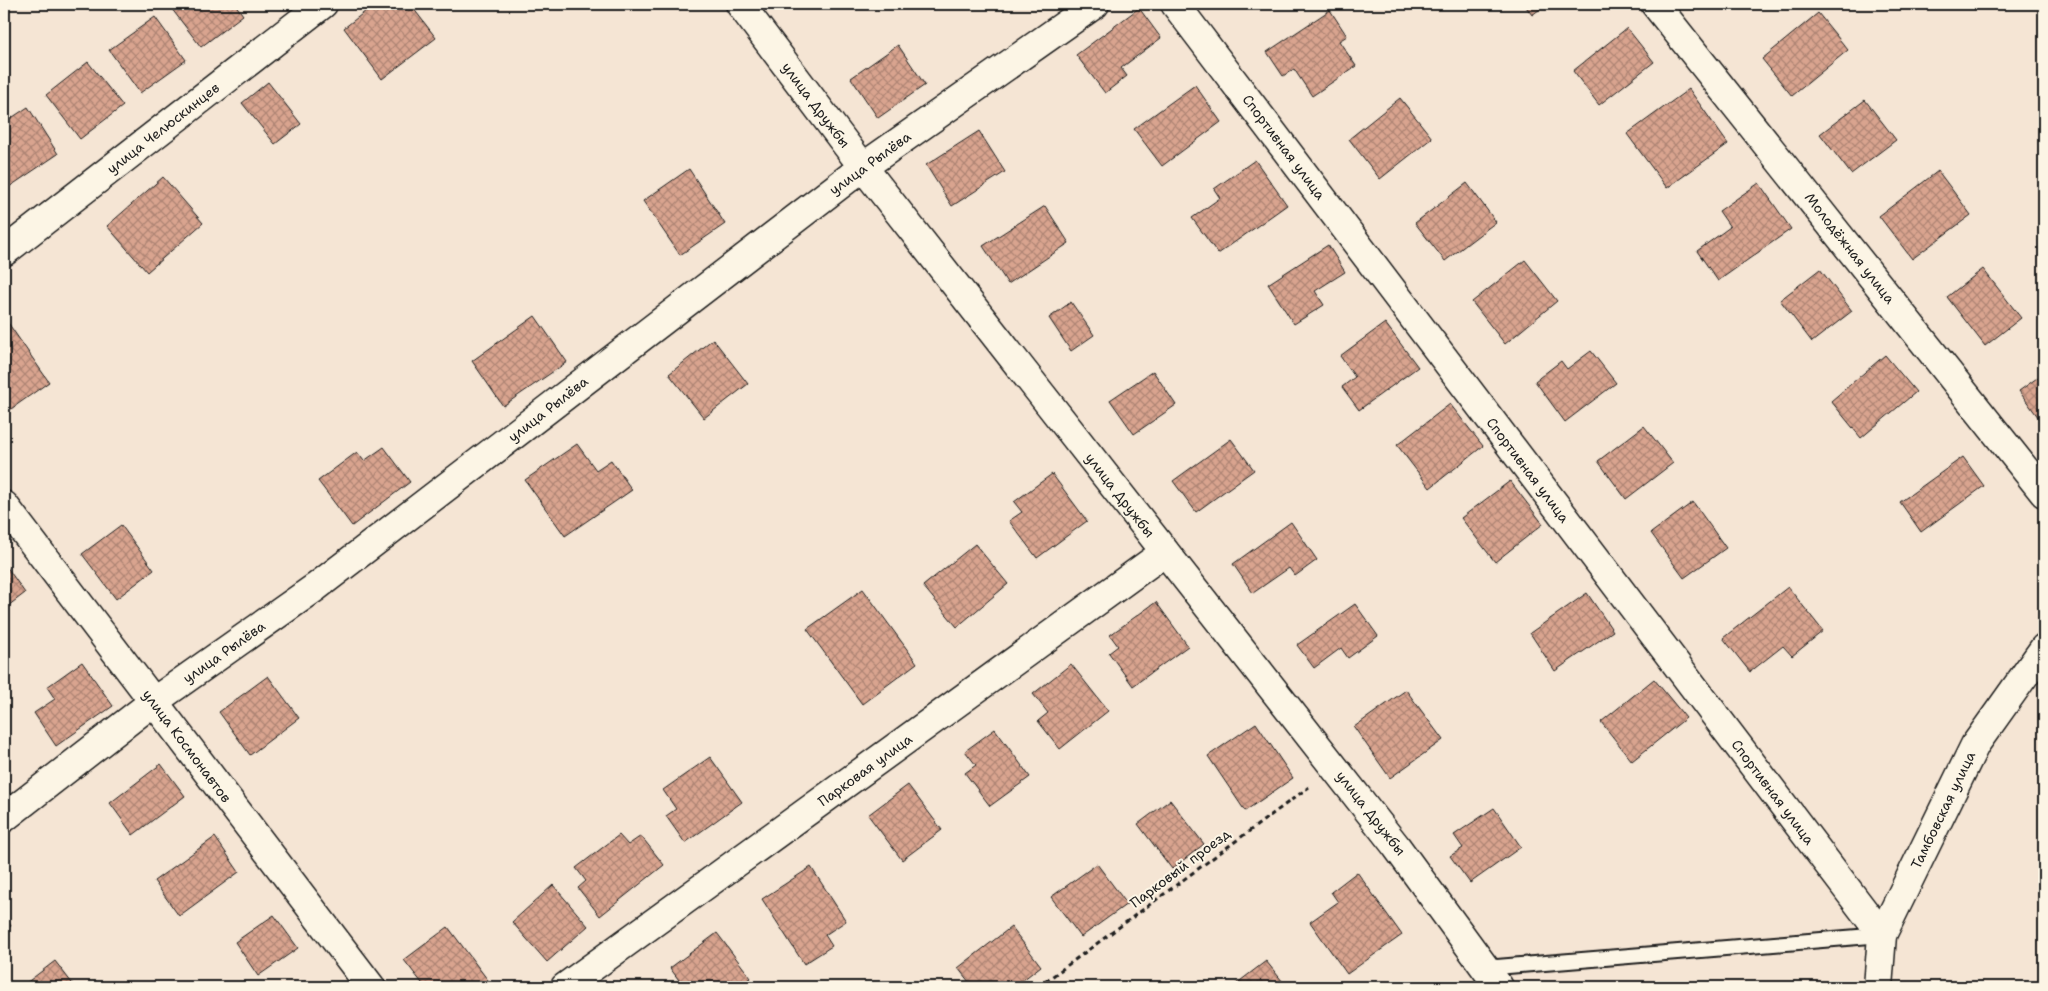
<svg xmlns="http://www.w3.org/2000/svg" width="2048" height="991" font-family="'Shantell Sans',sans-serif">
	<defs>
		<pattern id="building-cross-hatch" width="8" height="8" patternUnits="userSpaceOnUse" patternTransform="scale(1.25)"><rect width="8" height="8" fill="#d9a48f"/><path d="M0 0l8 8M0 8l8-8" fill="none" stroke="#af8574"/></pattern>
	</defs>
	<rect width="100%" height="100%" fill="#f5e5d4"/>
	<filter id="ink" filterUnits="userSpaceOnUse"><feTurbulence type="fractalNoise" baseFrequency=".02" numOctaves="2"/><feDisplacementMap in="SourceGraphic" scale="10" xChannelSelector="R" yChannelSelector="G"/><feConvolveMatrix kernelMatrix="1 2 1 2 8 2 1 2 1" color-interpolation-filters="sRGB"/></filter>
	<g filter="url(#ink)">
		<!-- building -->
		<g fill="url(#building-cross-hatch)" stroke="#1c1c1c">
			<polygon points="168,4 235,4 243,15 201,47"/>
			<polygon points="375,4 410,4 436,38 382,79 344,28"/>
			<polygon points="1524,4 1547,4 1532,15"/>
			<polygon points="1139,8 1161,38 1121,68 1127,76 1105,93 1076,55"/>
			<polygon points="1330,10 1347,36 1339,41 1356,66 1312,96 1294,69 1283,76 1267,52"/>
			<polygon points="1818,13 1848,50 1792,96 1762,59"/>
			<polygon points="155,17 186,60 140,93 109,50"/>
			<polygon points="1627,28 1654,62 1599,105 1573,71"/>
			<polygon points="898,45 925,85 878,118 851,78"/>
			<polygon points="88,62 123,106 80,139 46,95"/>
			<polygon points="268,82 301,124 275,144 242,103"/>
			<polygon points="1195,85 1221,122 1162,166 1134,129"/>
			<polygon points="1689,89 1728,144 1667,188 1627,134"/>
			<polygon points="1400,98 1432,138 1380,179 1349,139"/>
			<polygon points="1865,100 1896,140 1851,174 1820,134"/>
			<polygon points="28,107 58,154 9,187 4,179 4,123"/>
			<polygon points="979,131 1005,172 952,206 926,165"/>
			<polygon points="1255,160 1287,205 1218,254 1192,218 1220,198 1214,189"/>
			<polygon points="689,169 725,224 680,255 643,201"/>
			<polygon points="1938,171 1971,215 1912,259 1879,216"/>
			<polygon points="163,177 203,223 147,272 107,226"/>
			<polygon points="1467,183 1496,222 1445,261 1415,223"/>
			<polygon points="1759,183 1791,229 1718,281 1697,251 1730,227 1719,211"/>
			<polygon points="1045,206 1069,243 1008,284 983,246"/>
			<polygon points="1328,245 1345,272 1315,291 1324,305 1294,324 1268,284"/>
			<polygon points="1525,260 1557,301 1505,344 1472,302"/>
			<polygon points="1820,269 1852,311 1812,342 1780,300"/>
			<polygon points="1983,269 2021,318 1985,346 1947,297"/>
			<polygon points="1071,302 1094,335 1071,351 1049,318"/>
			<polygon points="535,316 567,362 503,406 472,361"/>
			<polygon points="4,317 49,382 4,414"/>
			<polygon points="1385,323 1418,367 1359,410 1342,387 1355,377 1340,356"/>
			<polygon points="713,339 748,384 704,418 669,374"/>
			<polygon points="1591,351 1616,383 1565,422 1535,381 1561,361 1567,369"/>
			<polygon points="1885,355 1916,392 1861,438 1831,401"/>
			<polygon points="1153,371 1176,405 1134,434 1110,400"/>
			<polygon points="2044,373 2044,425 2019,391"/>
			<polygon points="1450,404 1483,446 1430,488 1397,445"/>
			<polygon points="1644,426 1673,463 1626,499 1598,461"/>
			<polygon points="1231,439 1254,470 1196,512 1173,481"/>
			<polygon points="577,444 596,470 611,460 632,490 565,536 525,480"/>
			<polygon points="384,447 410,482 352,526 318,481 357,452 364,461"/>
			<polygon points="1963,457 1984,486 1921,532 1900,502"/>
			<polygon points="1052,474 1087,521 1037,558 1009,521 1022,512 1014,502"/>
			<polygon points="1510,481 1543,524 1495,562 1461,518"/>
			<polygon points="1693,502 1726,548 1684,578 1651,533"/>
			<polygon points="1291,522 1317,560 1295,576 1289,568 1253,593 1233,564"/>
			<polygon points="121,525 154,570 116,599 82,554"/>
			<polygon points="975,544 1008,584 957,627 923,586"/>
			<polygon points="4,563 25,593 4,609"/>
			<polygon points="1788,587 1823,631 1792,656 1783,646 1750,672 1723,638"/>
			<polygon points="863,589 917,663 862,704 807,629"/>
			<polygon points="1587,593 1613,631 1555,671 1530,633"/>
			<polygon points="1156,602 1188,646 1133,686 1109,653 1118,646 1110,635"/>
			<polygon points="1355,604 1378,636 1348,658 1341,648 1314,668 1297,645"/>
			<polygon points="82,662 113,706 56,746 34,713 55,699 47,687"/>
			<polygon points="1071,664 1108,711 1060,749 1038,721 1048,713 1033,694"/>
			<polygon points="268,676 299,718 250,755 219,712"/>
			<polygon points="1654,679 1686,718 1632,761 1601,722"/>
			<polygon points="1406,690 1443,740 1390,778 1354,727"/>
			<polygon points="1256,723 1293,778 1245,811 1208,756"/>
			<polygon points="995,729 1030,777 990,806 965,773 976,765 965,751"/>
			<polygon points="710,757 742,802 685,843 666,816 676,809 663,790"/>
			<polygon points="161,764 185,796 133,835 110,803"/>
			<polygon points="908,785 942,830 902,860 868,815"/>
			<polygon points="1170,800 1204,844 1172,869 1138,824"/>
			<polygon points="1494,808 1521,847 1470,883 1450,856 1463,848 1454,835"/>
			<polygon points="619,835 628,845 641,836 664,865 600,916 578,888 586,881 576,868"/>
			<polygon points="215,837 239,872 179,916 154,881"/>
			<polygon points="1097,864 1127,904 1081,937 1051,897"/>
			<polygon points="811,867 846,921 825,935 832,946 804,964 762,899"/>
			<polygon points="1357,872 1402,935 1347,974 1310,922 1338,902 1331,892"/>
			<polygon points="553,885 588,926 547,962 512,922"/>
			<polygon points="4,915 11,926 4,931"/>
			<polygon points="274,915 298,948 258,976 235,942"/>
			<polygon points="448,927 493,987 425,987 404,960"/>
			<polygon points="1011,927 1041,966 1014,987 973,987 958,968"/>
			<polygon points="717,933 751,978 738,987 684,987 670,968"/>
			<polygon points="55,961 75,987 21,987"/>
			<polygon points="1266,961 1287,987 1232,987"/>
		</g>
		<g fill="none" stroke-linecap="round" stroke-linejoin="round">
			<!-- lane casing -->
			<g stroke="#1c1c1c" stroke-width="18">
				<polyline id="lane" points="1485,968 1882,935"/>
			</g>
			<!-- street casing -->
			<g stroke="#1c1c1c" stroke-width="31">
				<g id="street">
					<polyline points="740,4 863,167 1396,846 1499,987"/>
					<polyline points="1175,4 1882,935"/>
					<polyline points="1655,4 2044,493"/>
					<polyline points="4,252 323,4"/>
					<polyline points="4,505 371,987"/>
					<polyline points="4,818 153,702 316,587 863,167 1095,4"/>
					<polyline points="565,987 1165,552"/>
					<polyline points="1878,987 1882,935 1975,745 2044,648"/>
				</g>
			</g>
			<!-- path -->
			<polyline stroke="#1c1c1c" stroke-width="3" stroke-dasharray="5 4" stroke-linecap="butt" points="1038,987 1309,787"/>
			<!-- lane -->
			<use href="#lane" stroke="#fcf5e5" stroke-width="14"/>
			<!-- street -->
			<use href="#street" stroke="#fcf5e5" stroke-width="28"/>
		</g>
	</g>
	<g text-anchor="middle" stroke-width="4" stroke-linejoin="round" paint-order="stroke">
		<!-- street labels -->
		<g font-size="14" fill="#1c1c1c" stroke="#fcf5e5">
			<text transform="translate(816 105) rotate(53)" y="5">улица Дружбы</text>
			<text transform="translate(163 128) rotate(-38)" y="5">улица Челюскинцев</text>
			<text transform="translate(1284 147) rotate(53)" y="5">Спортивная улица</text>
			<text transform="translate(870 163) rotate(-36)" y="5">улица Рылёва</text>
			<text transform="translate(1850 248) rotate(52)" y="5">Молодёжная улица</text>
			<text transform="translate(548 409) rotate(-38)" y="5">улица Рылёва</text>
			<text transform="translate(1528 470) rotate(53)" y="5">Спортивная улица</text>
			<text transform="translate(1120 495) rotate(52)" y="5">улица Дружбы</text>
			<text transform="translate(224 652) rotate(-35)" y="5">улица Рылёва</text>
			<text transform="translate(187 746) rotate(53)" y="5">улица Космонавтов</text>
			<text transform="translate(865 770) rotate(-36)" y="5">Парковая улица</text>
			<text transform="translate(1773 792) rotate(53)" y="5">Спортивная улица</text>
			<text transform="translate(1943 810) rotate(-64)" y="5">Тамбовская улица</text>
			<text transform="translate(1371 813) rotate(52)" y="5">улица Дружбы</text>
			<text transform="translate(1180 868) rotate(-37)" y="5">Парковый проезд</text>
		</g>
	</g>
	<!-- margin -->
	<rect width="2048" height="991" fill="none" stroke="#fcf5e5" stroke-width="20"/>
	<rect x="10" y="10" width="2028" height="971" fill="none" stroke="#1c1c1c" stroke-width="2" filter="url(#ink)"/>
</svg>
